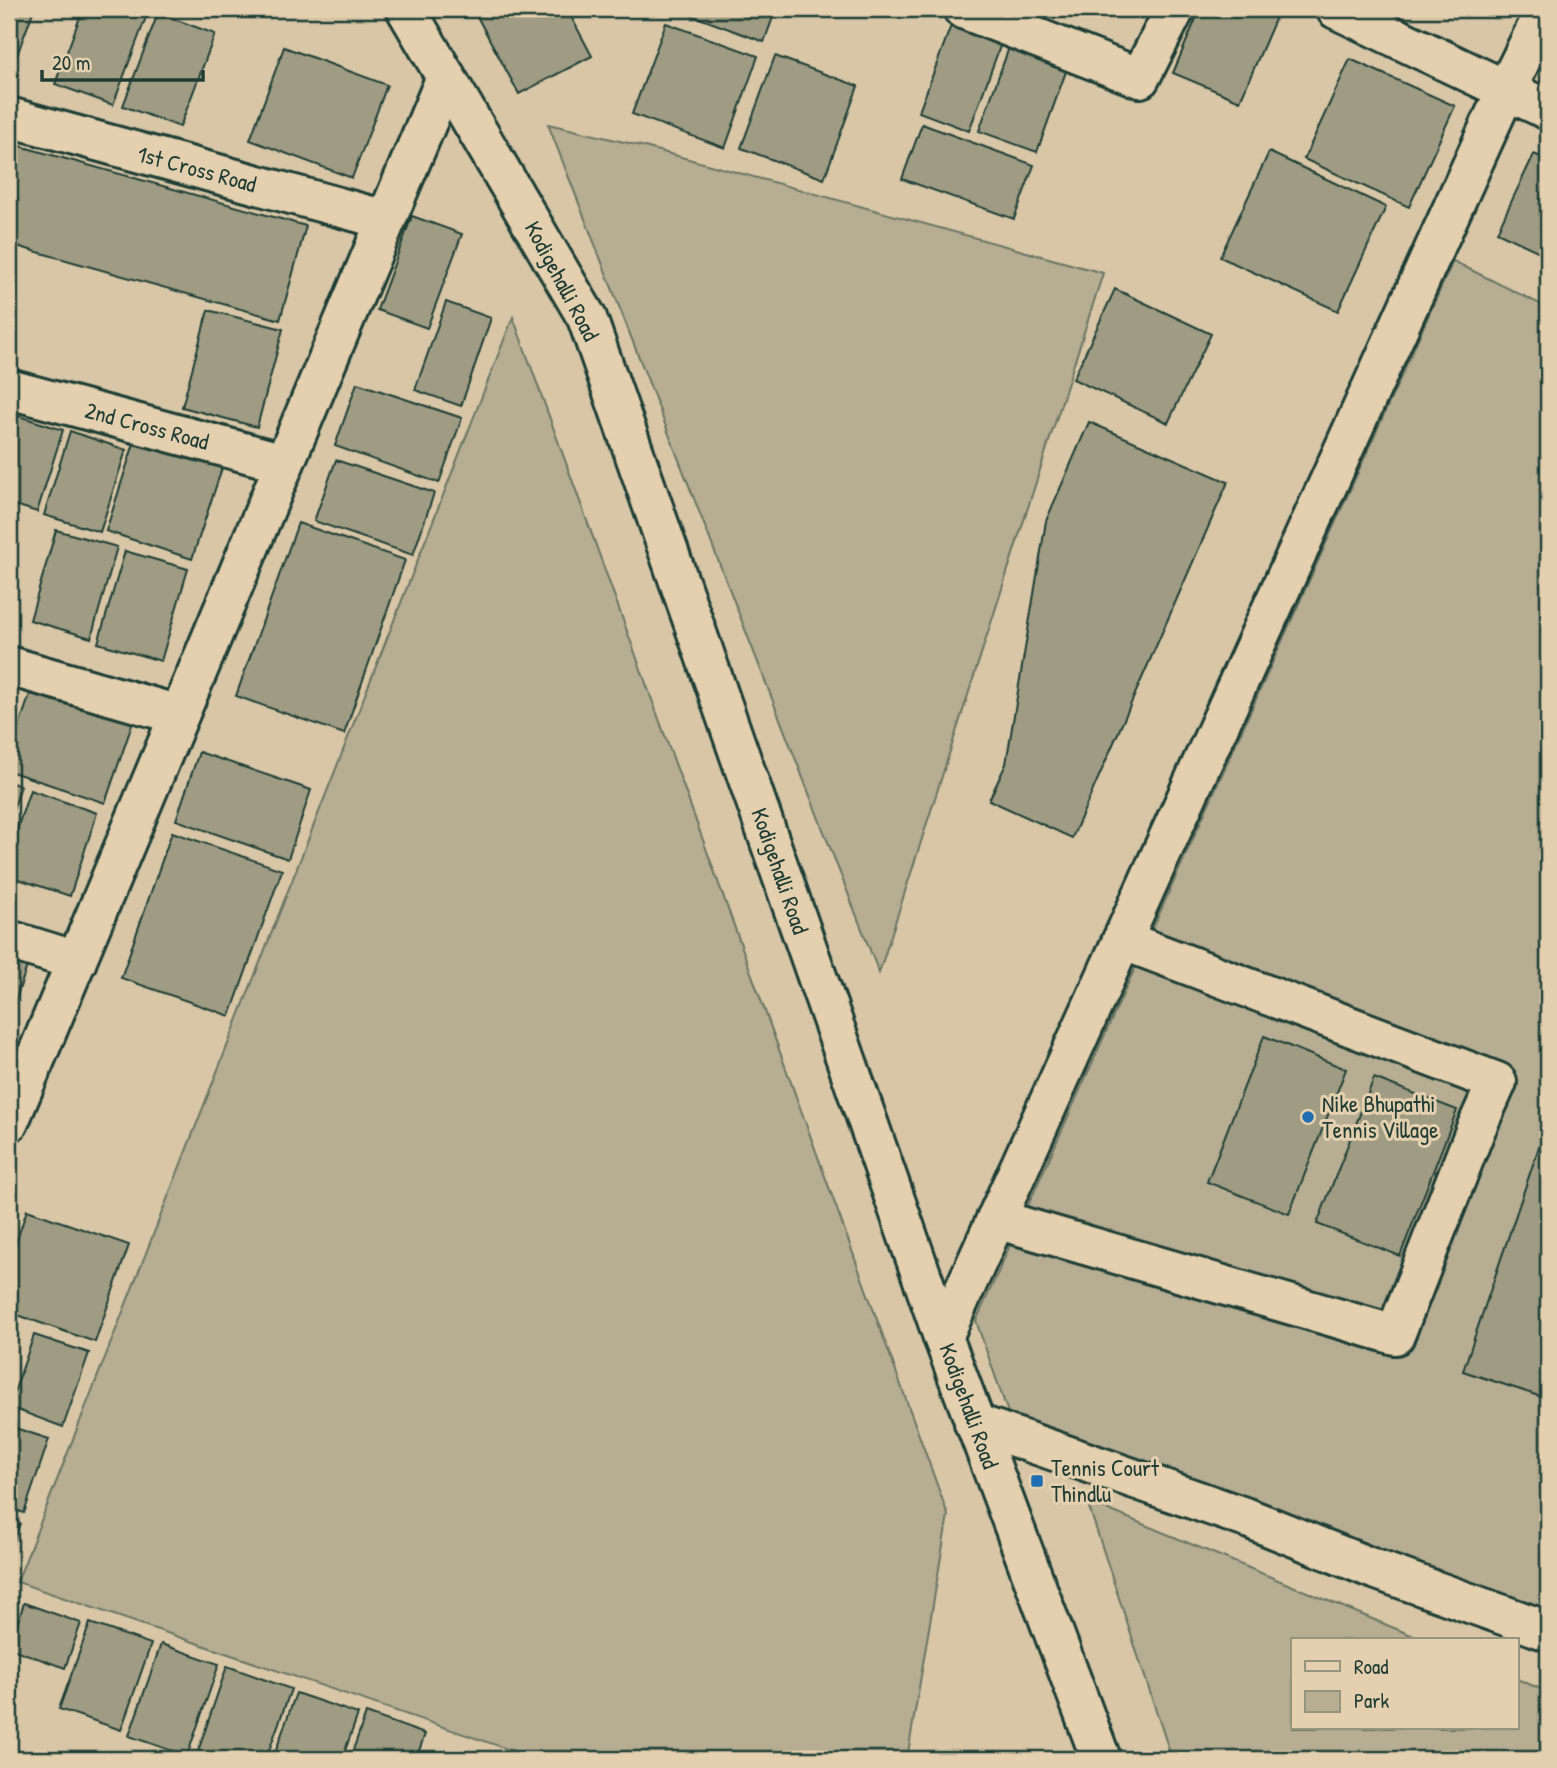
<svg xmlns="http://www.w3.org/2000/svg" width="1557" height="1768" font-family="'Patrick Hand',sans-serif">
	<rect width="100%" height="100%" fill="#d8c6a7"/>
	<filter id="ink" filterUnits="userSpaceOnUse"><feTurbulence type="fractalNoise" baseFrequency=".0143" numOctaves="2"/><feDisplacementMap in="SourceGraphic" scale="14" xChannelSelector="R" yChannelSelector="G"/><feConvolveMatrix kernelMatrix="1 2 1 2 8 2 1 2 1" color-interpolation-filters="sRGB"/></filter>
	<g filter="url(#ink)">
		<!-- green -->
		<g fill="#b6ad92" stroke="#6a7563" stroke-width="2">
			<polygon points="548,124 641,146 1103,273 879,973"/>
			<polygon points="1453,261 1548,308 1548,1616 1012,1424 976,1321"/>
			<polygon points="513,317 948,1515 907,1759 537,1759 17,1582"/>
			<polygon points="1087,1501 1423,1640 1293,1640 1293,1728 1517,1728 1517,1679 1548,1692 1548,1759 1172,1759"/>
		</g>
		<!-- building -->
		<g fill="#9f9c83" stroke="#1f3d34" stroke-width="2">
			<polygon points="9,9 34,9 9,77"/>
			<polygon points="83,9 149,9 113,105 55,84"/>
			<polygon points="473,9 567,9 592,56 519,94"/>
			<polygon points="694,9 776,9 764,42 691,15"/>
			<polygon points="1116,9 1145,9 1141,18"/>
			<polygon points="1200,9 1256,9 1276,17 1240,101 1173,73"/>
			<polygon points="158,13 215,34 180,127 123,106"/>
			<polygon points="953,20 1003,38 969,131 919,112"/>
			<polygon points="666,23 758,56 725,148 632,114"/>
			<polygon points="1011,42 1069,63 1037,152 979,131"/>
			<polygon points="284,47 387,85 352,178 250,140"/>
			<polygon points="775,56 858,86 824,179 741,148"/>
			<polygon points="1350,59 1455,106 1409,207 1304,159"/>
			<polygon points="922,124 1034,165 1014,219 902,179"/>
			<polygon points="9,143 306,226 280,320 9,244"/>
			<polygon points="1269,152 1386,207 1338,311 1220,257"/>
			<polygon points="1534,154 1548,160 1548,256 1497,232"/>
			<polygon points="412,216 462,234 427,328 377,310"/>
			<polygon points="1115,289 1211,334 1168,423 1073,379"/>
			<polygon points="446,302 491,318 461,406 415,390"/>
			<polygon points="208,310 283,329 257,427 182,407"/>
			<polygon points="357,383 462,418 439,483 335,446"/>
			<polygon points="9,413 63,430 37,512 9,503"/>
			<polygon points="1089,422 1228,482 1072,838 989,800 1006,764 1046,521"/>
			<polygon points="70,431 126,450 100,532 44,515"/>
			<polygon points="135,440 222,468 192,559 106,531"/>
			<polygon points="336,460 434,493 413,555 314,521"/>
			<polygon points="298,523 405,560 344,734 236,696"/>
			<polygon points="56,530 117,547 91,638 30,620"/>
			<polygon points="125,551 188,569 161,661 98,643"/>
			<polygon points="34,682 135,716 105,803 9,771 9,756"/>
			<polygon points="199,752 311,790 288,859 176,820"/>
			<polygon points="9,782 21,786 9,822"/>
			<polygon points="30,790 97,813 70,896 9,876 9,853"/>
			<polygon points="172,832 282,870 230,1016 121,978"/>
			<polygon points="9,953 29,960 11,1014 9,1013"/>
			<polygon points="1264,1036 1346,1069 1289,1214 1207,1182"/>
			<polygon points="1374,1078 1457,1110 1400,1256 1317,1224"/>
			<polygon points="1545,1129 1548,1130 1548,1399 1463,1371"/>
			<polygon points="27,1210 129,1245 95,1342 9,1312 9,1263"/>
			<polygon points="34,1335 89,1353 63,1427 9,1407"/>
			<polygon points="9,1426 49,1439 24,1513 9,1508"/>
			<polygon points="9,1519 20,1523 9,1555"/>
			<polygon points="24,1603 81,1623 65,1668 9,1648"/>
			<polygon points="90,1623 151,1644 121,1730 59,1709"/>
			<polygon points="161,1644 219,1664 187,1756 129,1736"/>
			<polygon points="227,1666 291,1689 266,1759 203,1759 196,1757"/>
			<polygon points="296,1693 358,1714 342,1759 273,1759"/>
			<polygon points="366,1713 425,1734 416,1759 350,1759"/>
		</g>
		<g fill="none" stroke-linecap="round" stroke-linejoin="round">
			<!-- minor casing -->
			<g stroke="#1f3d34" stroke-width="44">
				<g id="minor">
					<polyline points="963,9 1140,78 1175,9"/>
					<polyline points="1336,9 1548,110"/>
					<polyline points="9,117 386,220"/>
					<polyline points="9,389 284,463"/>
					<polyline points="9,666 179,715"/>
					<polyline points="9,940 77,961"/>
					<polyline points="9,1122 446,77"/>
					<polyline points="996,1219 1395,1335 1475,1131 1497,1082 1122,940"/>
					<polyline points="943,1337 1506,90 1546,9"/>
					<polyline points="974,1423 1250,1519 1369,1567 1548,1631"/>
				</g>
			</g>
			<!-- secondary casing -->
			<g stroke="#1f3d34" stroke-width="44">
				<polyline id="secondary" points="406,9 587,318 943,1337 1101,1759"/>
			</g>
			<!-- minor -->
			<use href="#minor" stroke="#e4cfae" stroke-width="38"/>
			<!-- secondary -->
			<use href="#secondary" stroke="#e4cfae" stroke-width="38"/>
		</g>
	</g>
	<!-- markers -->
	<g fill="#1f6fb2" stroke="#e4cfae" stroke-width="2.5">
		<circle cx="1308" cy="1117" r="7"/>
		<rect x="1030" y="1474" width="14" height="14" rx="3.5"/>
	</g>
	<g text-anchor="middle" stroke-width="6" stroke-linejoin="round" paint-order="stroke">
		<!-- street labels -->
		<g font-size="23" fill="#1f3d34" stroke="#e4cfae">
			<text transform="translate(197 169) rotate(15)" y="8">1st Cross Road</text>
			<text transform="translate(562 281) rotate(62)" y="8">Kodigehalli Road</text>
			<text transform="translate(147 426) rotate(15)" y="8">2nd Cross Road</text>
			<text transform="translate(780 871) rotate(71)" y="8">Kodigehalli Road</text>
			<text transform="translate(969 1406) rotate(70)" y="8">Kodigehalli Road</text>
		</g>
		<!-- poi labels -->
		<g font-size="23" fill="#1f3d34" stroke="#e4cfae" text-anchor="start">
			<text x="1322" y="1112">Nike Bhupathi<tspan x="1322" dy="26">Tennis Village</tspan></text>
			<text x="1051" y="1476">Tennis Court<tspan x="1051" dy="26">Thindlu</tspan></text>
		</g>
	</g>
	<!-- margin -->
	<rect width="1557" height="1768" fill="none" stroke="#e4cfae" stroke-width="35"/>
	<rect x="18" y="18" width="1522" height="1733" fill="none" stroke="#1f3d34" stroke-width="2.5" filter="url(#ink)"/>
	<!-- legend -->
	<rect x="1291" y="1638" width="228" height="91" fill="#e4cfae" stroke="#95957d" stroke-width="2"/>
	<rect x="1305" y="1661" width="35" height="10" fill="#e4cfae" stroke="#95957d" stroke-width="2"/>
	<text x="1354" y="1674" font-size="21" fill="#1f3d34">Road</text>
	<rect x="1305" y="1691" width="35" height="21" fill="#b6ad92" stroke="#95957d" stroke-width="2"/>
	<text x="1354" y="1708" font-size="21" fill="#1f3d34">Park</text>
	<!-- scale -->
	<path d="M42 70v10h161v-10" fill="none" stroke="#1f3d34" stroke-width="3.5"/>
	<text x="52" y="70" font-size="21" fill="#1f3d34" stroke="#e4cfae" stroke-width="5" paint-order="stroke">20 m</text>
</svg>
